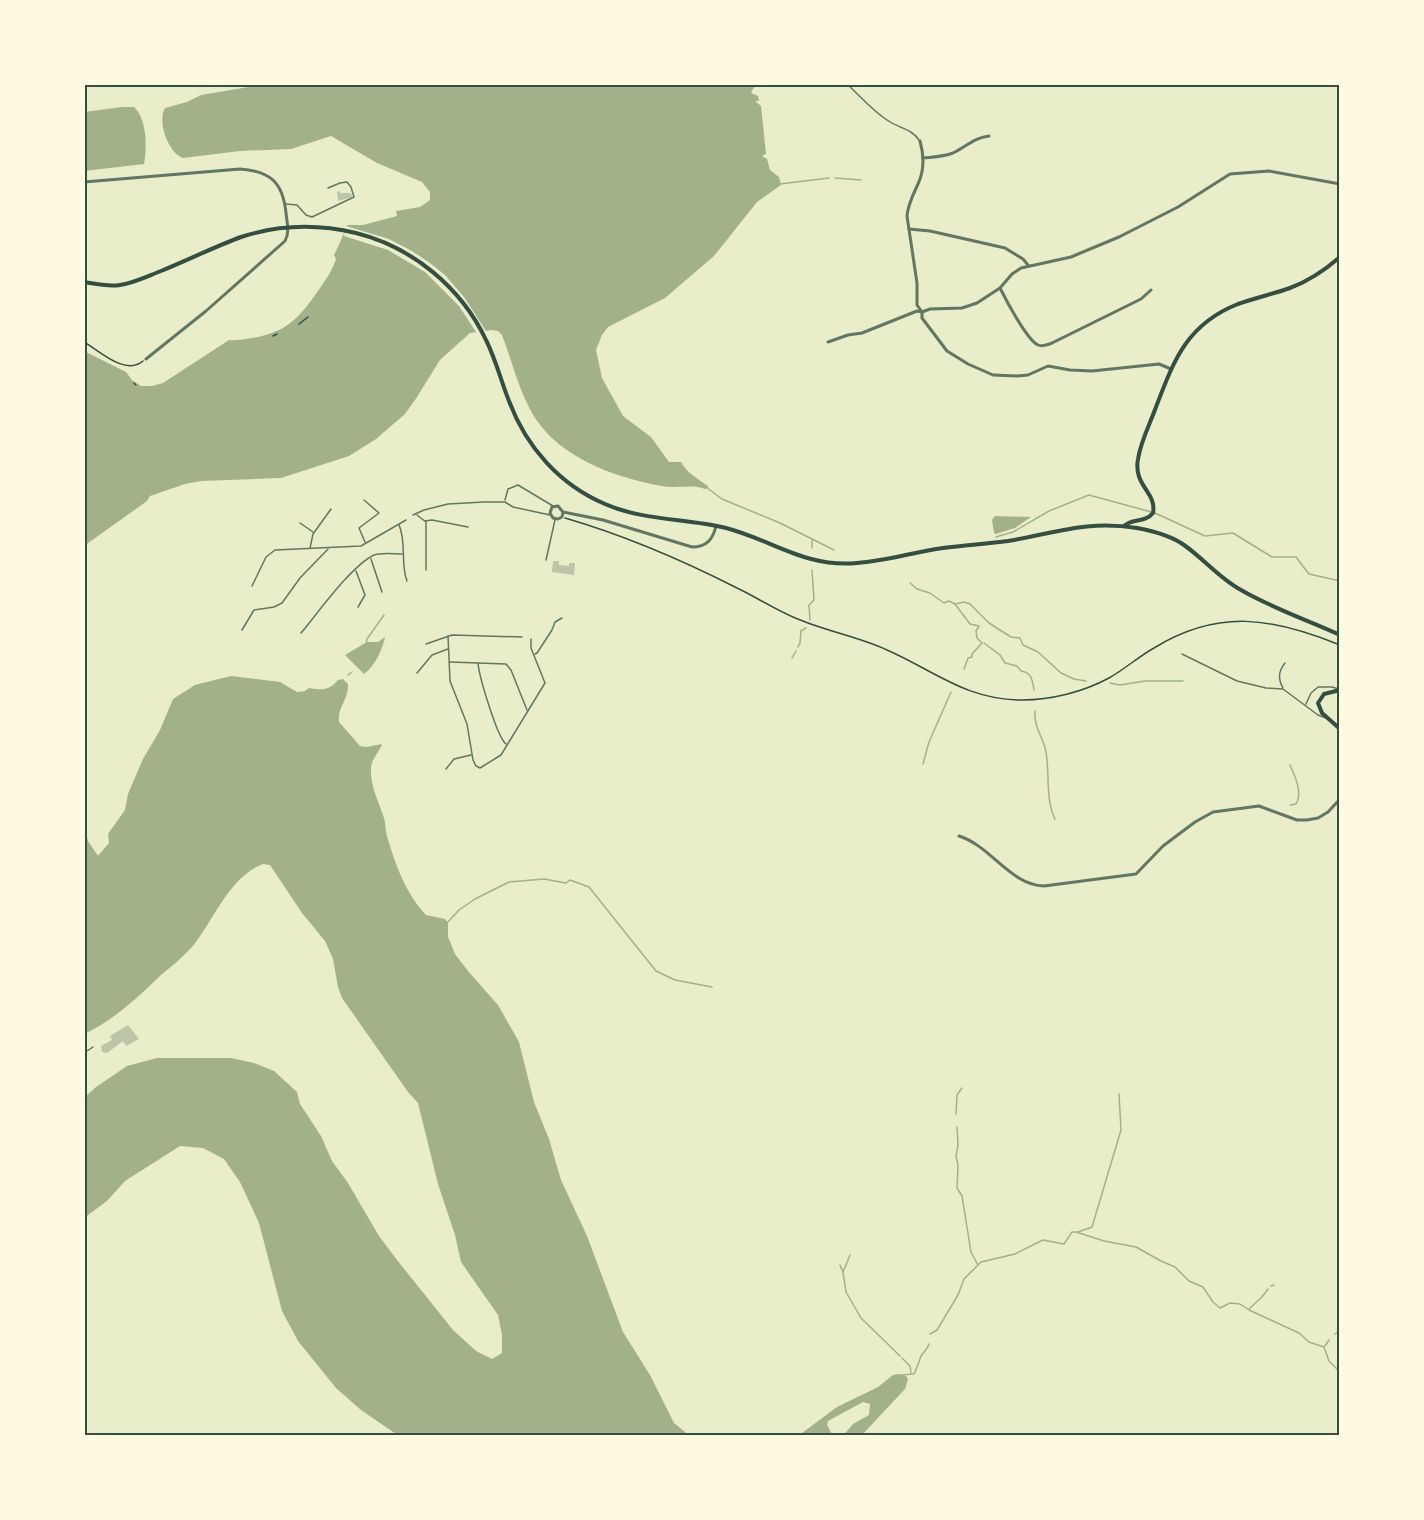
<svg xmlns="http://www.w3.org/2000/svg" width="1424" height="1520" font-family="'PT Sans',sans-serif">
	<rect width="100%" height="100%" fill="#e9edc9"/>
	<!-- water -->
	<g fill="#a3b18a">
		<path d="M 266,84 L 752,84 L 754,87 L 751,93 L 758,96 L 759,101 L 755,101 L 761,106 L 766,154 L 762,156 L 767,159 L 770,170 L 779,177 L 781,185 L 757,202 L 714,256 L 665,298 L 608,327 L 602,335 L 596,350 L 602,378 L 623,416 L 651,437 L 669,462 L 681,462 C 687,473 698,479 708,486 L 708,488 L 705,489 C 695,485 685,487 674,487 C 665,487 655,485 647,483 C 603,473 555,453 532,413 C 518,388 512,361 502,335 L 498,331 L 492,330 L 470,333 L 440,360 L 417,397 L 405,414 L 376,439 L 349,456 L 281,478 L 201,481 L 185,484 L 150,496 L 147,501 L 84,546 L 84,351 L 126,372 L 132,380 L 141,386 L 152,386 L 163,383 L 229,340 C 237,341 244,339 252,338 C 287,332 298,319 318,291 C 325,281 332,271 336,259 L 334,255 C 339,245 343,236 347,225 L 363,225 L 397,216 L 396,211 L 420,207 L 430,200 L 430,192 L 422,182 L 377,163 L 331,136 L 291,149 L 240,151 L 183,158 C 168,153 157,121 165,108 L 187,102 L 201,95 Z"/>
		<path d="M 122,107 L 134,107 C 147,119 147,148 144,164 L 84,171 L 84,112 Z"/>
		<polygon points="995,516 1031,517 1015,528 996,534 994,533 992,520"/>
		<path d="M 385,637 C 383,649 374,667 364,674 L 345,655 L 367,642 L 378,642 Z"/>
		<path d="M 231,676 L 280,682 L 297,692 L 305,691 L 309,688 C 322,690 329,691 338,680 L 343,679 L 348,684 C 349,699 337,708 339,722 L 360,746 L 366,747 L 382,744 C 379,753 371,759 371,769 C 370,786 379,802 384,818 C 386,824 385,830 387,836 C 395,864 406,894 426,915 L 445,919 L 448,923 L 448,937 L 455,954 L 468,971 L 498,1005 L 519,1042 L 534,1102 L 549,1139 L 561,1180 L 587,1236 L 623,1332 L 650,1375 L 674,1423 L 690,1436 L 399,1436 L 361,1410 L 336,1388 L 298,1341 L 282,1311 L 259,1223 L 240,1182 L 224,1159 L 203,1148 L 180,1146 L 125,1181 L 107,1201 L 84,1218 L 84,1098 L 96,1087 L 127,1066 L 157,1058 L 231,1058 L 254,1063 L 274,1071 L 297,1092 L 300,1104 L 321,1136 L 332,1161 L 348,1183 L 379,1236 L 397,1260 L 453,1330 L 476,1351 L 492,1359 L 502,1353 L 502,1335 L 498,1315 L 461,1262 L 455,1235 L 438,1184 L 418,1103 L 408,1092 L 342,998 L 338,987 L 333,959 L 325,941 L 302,913 L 270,865 L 263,864 C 229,877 214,920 192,947 C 183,957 172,966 161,975 C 137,998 114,1020 84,1034 L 84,826 L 88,841 L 98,856 L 109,843 L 108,834 L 125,810 L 128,794 L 143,759 L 160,730 L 173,699 L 195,685 Z"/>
		<polygon points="898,1374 906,1376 908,1379 905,1389 861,1436 843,1436 853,1424 869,1415 870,1404 863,1402 828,1421 827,1425 833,1436 798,1436 837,1407 878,1387 893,1375"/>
	</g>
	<!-- pier -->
	<polygon fill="#e9edc9" points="346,226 389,239 412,251 430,263 445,275 464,297 488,334 478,335 459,306 425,272 388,250 344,236"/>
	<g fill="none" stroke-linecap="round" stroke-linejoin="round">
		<!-- stream -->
		<g stroke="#a3b18a" stroke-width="1.5">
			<polyline points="835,178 861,180"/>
			<polyline points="780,184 829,178"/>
			<polyline points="706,487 722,499 780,523 834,550"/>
			<polyline points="996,537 1013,532 1049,511 1089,495 1155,513 1205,536 1233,533 1272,557 1296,557 1309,574 1340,581"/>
			<polyline points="812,540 812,548"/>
			<polyline points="910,583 917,589 930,593 944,603 949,601 955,604 964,602 970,604 989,623 1011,637 1020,638 1023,645 1038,652 1061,673 1074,679 1086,681"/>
			<polyline points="955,604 970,624 979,626 976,631 977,638 982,643 972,654 972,657 968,658 964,669"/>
			<polyline points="810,620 809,605 814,600 812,570"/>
			<path d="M 984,643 L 1000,655 L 1005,663 L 1017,666 L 1021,671 C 1032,673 1032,679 1034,690"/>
			<polyline points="366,644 367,639 384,615"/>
			<polyline points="798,647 800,643 801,631 806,628"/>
			<polyline points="792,658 796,651"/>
			<polyline points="348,675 352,672"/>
			<polyline points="1110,683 1120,685 1145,681 1183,681"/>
			<path d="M 1035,711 C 1034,729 1043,736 1046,752 C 1050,775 1045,798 1055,819"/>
			<polyline points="923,764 929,742 951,692"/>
			<path d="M 1290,805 L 1296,804 C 1303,793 1295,776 1290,765"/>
			<polyline points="446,924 459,910 475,899 509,882 544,879 566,883 570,880 589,887 656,971 675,980 712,987"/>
			<polyline points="956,1114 957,1095 962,1088"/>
			<polyline points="957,1127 958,1145 956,1156 958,1165 957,1188 962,1196 971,1252 978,1265"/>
			<polyline points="1078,1232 1092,1227 1121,1130 1119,1094"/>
			<polyline points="850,1255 843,1272 846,1292 861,1318 900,1356"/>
			<polyline points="840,1265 843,1272"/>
			<polyline points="1271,1286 1274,1285"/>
			<polyline points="1249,1309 1262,1297 1268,1289"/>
			<polyline points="930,1334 937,1330 958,1295 964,1279 981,1262 1015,1254 1043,1240 1064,1244 1072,1232 1076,1232 1104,1241 1136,1247 1161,1261 1175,1267 1189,1281 1203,1287 1213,1302 1220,1308 1230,1303 1240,1304 1249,1310 1299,1333 1309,1342 1324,1347 1329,1361 1340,1372"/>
			<polyline points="1335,1334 1340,1330"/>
			<polyline points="1325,1346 1329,1340"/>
			<polyline points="902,1358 910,1366 911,1373"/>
			<path d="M 901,1375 L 914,1374 C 917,1368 919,1362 921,1356 C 924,1351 927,1350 929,1344"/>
		</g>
	</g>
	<!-- building -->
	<g fill="#bcc5a7">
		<polygon points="340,191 340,193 351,193 352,197 338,201 337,192"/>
		<polygon points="553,561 559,561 559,565 569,566 569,563 575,563 574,575 552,572"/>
		<polygon points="128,1025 139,1039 126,1046 123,1041 107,1053 102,1052 101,1046 112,1040 110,1036"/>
	</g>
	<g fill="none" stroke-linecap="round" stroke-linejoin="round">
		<!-- path -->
		<g stroke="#344e41" stroke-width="1.5">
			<polyline points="299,324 308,317"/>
			<polyline points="273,336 277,334"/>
			<path d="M 84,342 C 100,351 125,376 143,361"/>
			<polyline points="134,383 136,385"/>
			<path d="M 565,518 C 627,536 680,559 737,588 C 756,597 774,609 793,617 C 824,631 857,636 887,650 C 935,671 966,700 1022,700 C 1051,700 1083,692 1109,678 C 1125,669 1138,657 1154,648 C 1219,608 1273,618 1340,645"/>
		</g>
		<!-- service -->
		<g stroke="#617663" stroke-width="1.5">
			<path d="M 847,84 C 860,96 872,110 887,120 C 898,128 911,128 919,140"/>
			<polyline points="286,204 297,205 306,215 312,217 354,197 351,187 347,182 340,183 328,188"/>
			<polyline points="364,500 379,513 359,528 365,542"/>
			<polyline points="505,500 508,489 518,485 553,506"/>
			<polyline points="413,515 424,510 448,504 484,502 505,502 513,507 550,515"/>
			<polyline points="417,515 426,522 426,570"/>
			<polyline points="425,521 432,520 468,527"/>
			<polyline points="300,523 313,532"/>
			<path d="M 399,525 C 407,543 400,563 407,581"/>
			<polyline points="310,548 313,534 331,509"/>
			<polyline points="371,559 382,592"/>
			<polyline points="546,560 555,520"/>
			<polyline points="356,571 365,595 358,607"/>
			<polyline points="252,586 266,557 275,550 361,546 406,520"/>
			<polyline points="242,630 254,610 274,607 282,603 300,578 328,549"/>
			<path d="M 301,633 C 318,613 351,566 374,555 C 382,552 394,554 402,554"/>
			<polyline points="448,636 450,681 467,724 473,760 476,766 480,768 501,755 545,683 531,648 531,639"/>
			<polyline points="426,644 452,635 522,637"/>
			<polyline points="535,654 537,653 552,630 555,622 562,618"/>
			<polyline points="1182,654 1237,681 1266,688 1283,689 1318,715 1326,718"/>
			<polyline points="450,662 506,664 511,670 527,710"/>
			<path d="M 478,663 C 479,676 497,737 506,744"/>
			<polyline points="417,673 432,655 448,649"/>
			<path d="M 1283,688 C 1278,679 1278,672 1285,663"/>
			<polyline points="1306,704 1311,693 1318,687 1332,687 1339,689"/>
			<polyline points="446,769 454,759 471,755"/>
			<polyline points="84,1053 93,1047"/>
		</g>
		<!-- minor -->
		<g stroke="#617663" stroke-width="3">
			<path d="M 920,141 C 924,155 924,171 918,184 C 913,195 908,204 907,216 L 917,283 L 917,305 L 922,312 L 922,318 L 947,351 L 968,364 L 993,375 L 1017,376 L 1028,375 L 1048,366 L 1070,370 L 1092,371 L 1159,364 L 1171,369"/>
			<path d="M 923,158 C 932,157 943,157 953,153 C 966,147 973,138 989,136"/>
			<path d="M 84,182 L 240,169 C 271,171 283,183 286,213 C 287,223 290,232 285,241 L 206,311 L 146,359"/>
			<polyline points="909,229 930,231 1005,248 1023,259 1028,265"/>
			<path d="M 1000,288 C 1006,300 1027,340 1038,345 C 1042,347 1047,345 1052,343 L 1141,299 L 1151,290"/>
			<polyline points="828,342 848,335 862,333 917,311 922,312 930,309 962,308 977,303 1000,288 1012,274 1021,268 1071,257 1119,237 1178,207 1230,174 1269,171 1340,184"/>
			<path d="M 563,512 L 562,517 L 558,519 L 553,518 L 550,513 L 552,507 L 558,506 L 563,512 L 603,520 L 692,547 C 707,547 713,539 716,526"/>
			<path d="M 959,836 C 991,846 1010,885 1044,886 L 1136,874 L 1163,846 L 1195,822 L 1213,812 L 1259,806 L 1297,820 L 1307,820 L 1318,818 L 1328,812 L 1340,799"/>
		</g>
		<!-- secondary -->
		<g stroke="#344e41" stroke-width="4">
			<path d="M 84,282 C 96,284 108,287 120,285 C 134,283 148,276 161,271 C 188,260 214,247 241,237 C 278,225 318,224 356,233 C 412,247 461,287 486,340 C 496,360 501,381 509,401 C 526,447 560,485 605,504 C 644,521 685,518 726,528 C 772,540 806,568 857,563 C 886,561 914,552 943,548 C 964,545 986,544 1008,541 C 1056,533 1086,520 1137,528 C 1153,531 1170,535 1184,545 C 1204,559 1219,578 1241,590 C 1272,608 1307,620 1340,635"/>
			<path d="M 1124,526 C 1132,518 1145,523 1153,513 C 1157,492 1133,486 1138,459 C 1141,440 1150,424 1156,407 C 1174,360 1187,324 1238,304 C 1255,298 1273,294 1290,288 C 1309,281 1325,270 1340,257"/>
			<polyline points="1340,690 1324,694 1318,703 1322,713 1340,729"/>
		</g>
	</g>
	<!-- border -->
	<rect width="1424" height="1520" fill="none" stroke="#fefae0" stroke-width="171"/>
	<rect x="86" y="86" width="1252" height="1348" fill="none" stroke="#344e41" stroke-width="2"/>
</svg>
